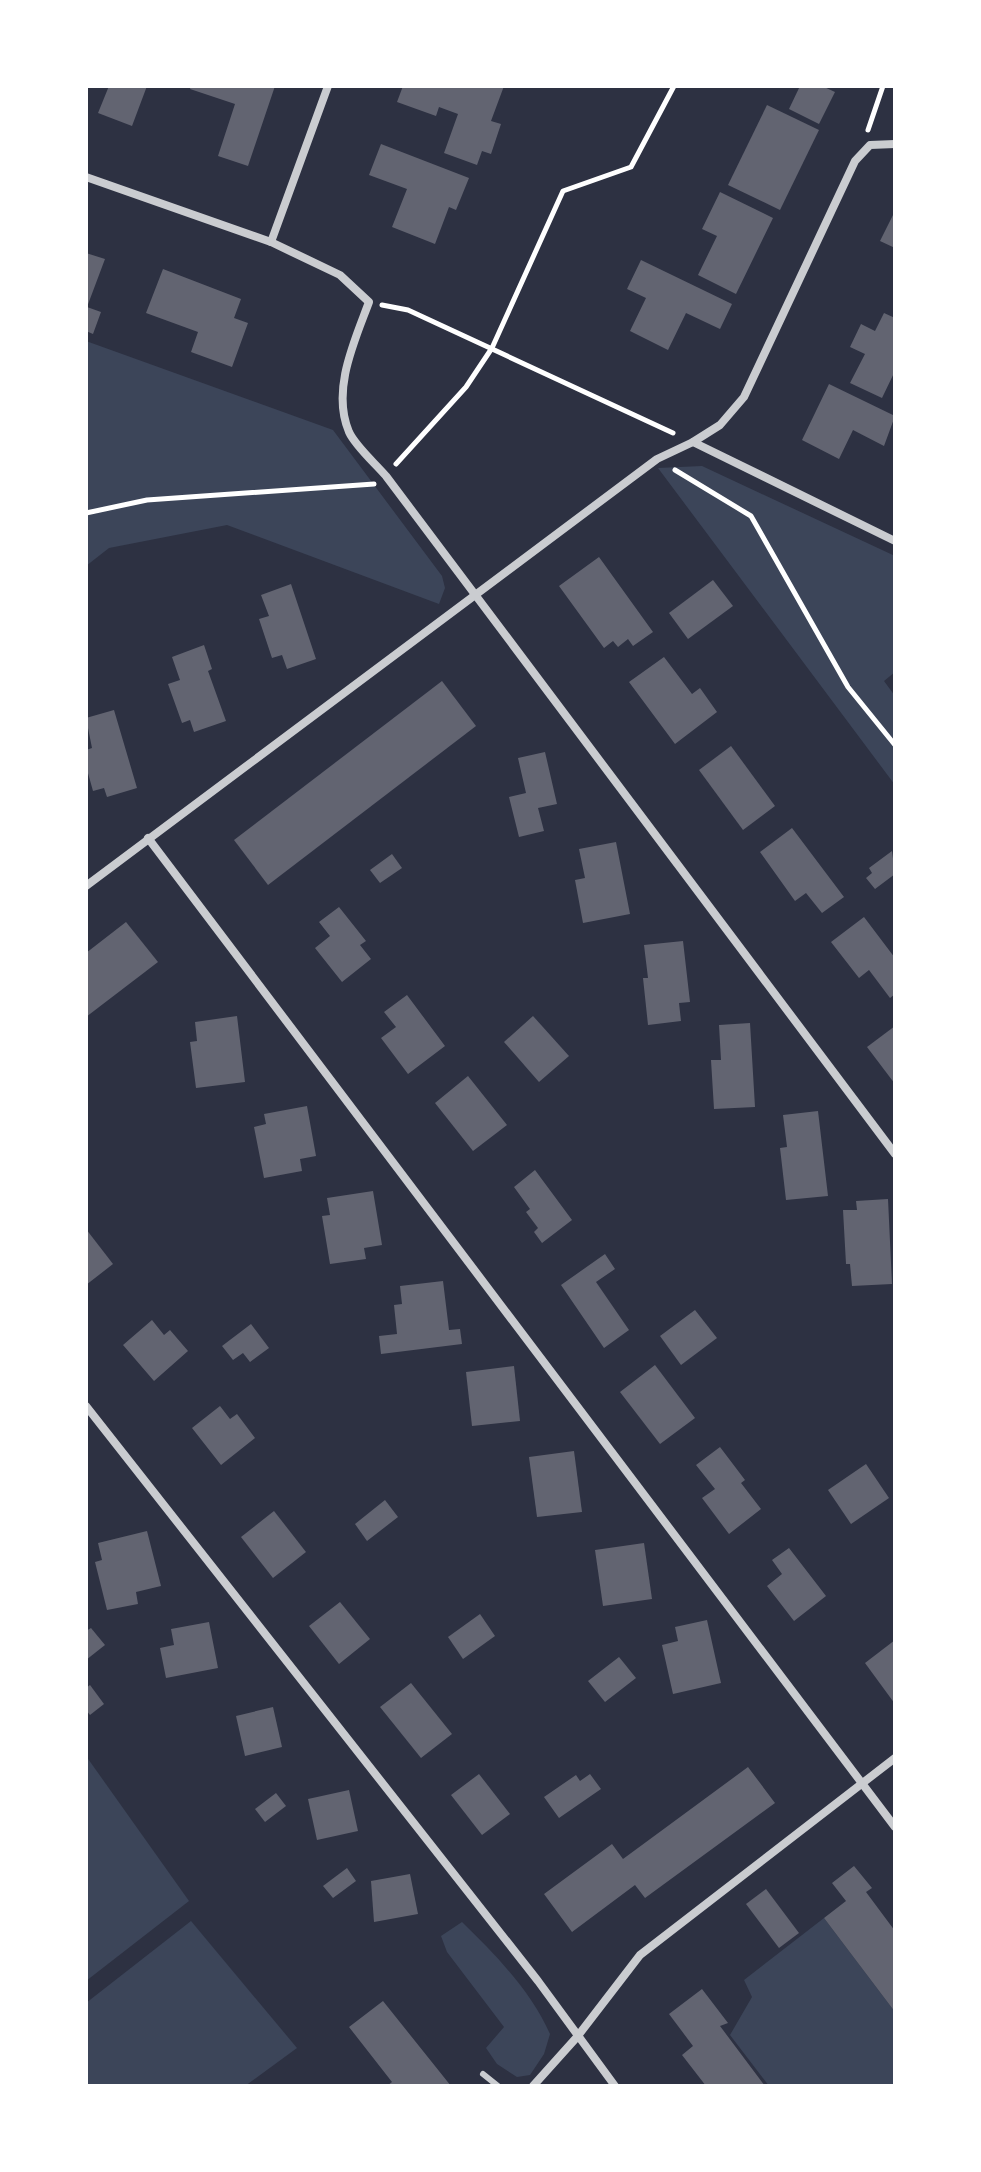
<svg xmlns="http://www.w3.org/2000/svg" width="981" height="2172" font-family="'Golos Text',sans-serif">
	<rect width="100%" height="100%" fill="#2d3142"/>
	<!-- green -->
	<g fill="#3c4559">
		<polygon points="86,341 333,430 442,576 445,588 439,604 227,525 109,548 86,566"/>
		<polygon points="702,466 895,556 895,672 884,681 895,696 895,785 658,468"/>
		<polygon points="86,1756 189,1901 86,1981"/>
		<polygon points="824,1918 895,2012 895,2086 769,2086 730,2035 752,1997 744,1980"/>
		<polygon points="191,1921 297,2048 245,2086 89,2086 86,2084 86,2003"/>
		<path d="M 462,1922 C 495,1954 531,1991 550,2034 L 544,2054 L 530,2075 L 517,2077 L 497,2064 L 486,2048 L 504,2027 L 447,1952 L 441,1936 Z"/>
	</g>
	<!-- building -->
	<g fill="#626471">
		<polygon points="109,86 147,86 132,126 98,113"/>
		<polygon points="191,86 275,86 248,166 218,156 235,104 190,89"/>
		<polygon points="403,86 504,86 491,121 501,124 491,154 482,151 477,165 444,153 458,114 439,107 436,116 397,102"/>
		<polygon points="800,86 822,86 835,92 819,124 789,109"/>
		<polygon points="767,105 819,130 780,210 728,185"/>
		<polygon points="381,144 469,178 456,210 449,207 435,244 392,227 407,189 369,175"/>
		<polygon points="720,192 773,218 736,294 698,275 717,236 702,229"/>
		<polygon points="895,211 895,248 880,241"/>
		<polygon points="86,253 105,259 87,307 101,312 93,334 86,331"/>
		<polygon points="641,260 732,304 720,329 686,313 668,350 630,331 646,298 627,289"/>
		<polygon points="163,269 241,299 234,318 248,323 232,367 191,352 198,332 146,313"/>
		<polygon points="884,313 895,318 895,371 882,398 850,383 865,354 850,347 861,324 875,331"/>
		<polygon points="829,384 895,416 884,446 853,430 839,459 802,440"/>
		<polygon points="599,557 653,632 633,646 628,639 618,647 613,641 604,648 559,586"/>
		<polygon points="713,580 733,606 688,639 669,613"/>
		<polygon points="291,584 316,659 287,669 282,655 272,658 259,619 269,616 261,595"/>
		<polygon points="204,645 212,669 208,671 226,721 194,732 190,720 182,723 168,684 180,680 172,657"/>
		<polygon points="664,657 692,694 700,688 717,712 675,744 629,682"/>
		<polygon points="442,681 476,726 268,885 234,840"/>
		<polygon points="114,710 137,788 107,797 104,788 93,791 86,766 86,750 92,748 86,718"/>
		<polygon points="731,746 775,806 743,830 699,770"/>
		<polygon points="545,752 557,804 538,808 544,831 519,837 509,797 526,793 518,758"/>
		<polygon points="792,828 844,897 822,913 806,893 795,901 760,852"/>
		<polygon points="616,842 630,914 583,923 575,880 585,878 579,849"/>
		<polygon points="892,851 895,874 875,889 866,878 872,873 869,868"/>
		<polygon points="392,854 402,868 380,883 370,870"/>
		<polygon points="339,907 366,941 360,945 371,959 342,982 315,948 330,936 319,922"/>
		<polygon points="864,917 895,958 895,994 890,998 869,970 859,978 831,942"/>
		<polygon points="126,922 158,962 86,1017 86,953"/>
		<polygon points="683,941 690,1002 679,1003 681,1021 648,1025 643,978 648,978 644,945"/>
		<polygon points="407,995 445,1046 408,1074 381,1038 396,1027 384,1012"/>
		<polygon points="237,1016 245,1082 196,1088 190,1042 197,1041 195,1022"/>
		<polygon points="533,1016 569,1056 539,1082 504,1042"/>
		<polygon points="750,1023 755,1107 714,1109 711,1060 721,1060 719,1025"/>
		<polygon points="895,1026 895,1084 867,1047"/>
		<polygon points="468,1076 507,1125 473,1151 435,1103"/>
		<polygon points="307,1106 316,1156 300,1159 302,1171 264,1178 254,1127 266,1124 264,1114"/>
		<polygon points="818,1111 828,1196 786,1200 780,1148 787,1147 783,1115"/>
		<polygon points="535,1170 572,1220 542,1243 534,1232 538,1228 526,1212 530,1209 514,1187"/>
		<polygon points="373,1191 382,1245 364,1248 366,1259 330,1264 322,1216 330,1215 327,1198"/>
		<polygon points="888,1199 892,1284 852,1286 850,1264 846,1264 843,1210 857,1210 856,1201"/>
		<polygon points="86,1229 113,1264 86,1285"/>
		<polygon points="605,1254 615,1269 596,1282 629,1330 604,1348 561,1285"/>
		<polygon points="443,1281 449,1330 460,1329 462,1344 381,1354 379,1336 397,1334 394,1305 402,1304 400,1286"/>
		<polygon points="695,1310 717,1338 681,1365 660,1336"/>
		<polygon points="152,1320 164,1335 170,1330 188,1351 154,1381 123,1345"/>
		<polygon points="251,1324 269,1348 250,1362 243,1353 233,1360 222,1346"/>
		<polygon points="655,1365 695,1418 660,1444 620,1392"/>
		<polygon points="514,1366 520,1421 472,1426 466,1372"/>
		<polygon points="220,1406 230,1419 237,1414 255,1438 221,1465 192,1428"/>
		<polygon points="720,1447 745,1480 741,1483 761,1509 729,1534 702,1498 715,1489 696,1465"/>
		<polygon points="574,1451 582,1512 537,1517 529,1457"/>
		<polygon points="866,1464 889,1498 851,1524 828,1490"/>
		<polygon points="385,1500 398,1517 367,1541 355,1524"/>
		<polygon points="274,1511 306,1552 273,1578 241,1537"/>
		<polygon points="147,1531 161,1586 136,1592 138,1604 107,1610 95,1562 102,1560 98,1543"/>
		<polygon points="644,1543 652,1599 603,1606 595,1550"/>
		<polygon points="789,1548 826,1596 794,1621 767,1586 782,1574 772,1560"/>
		<polygon points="340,1602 370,1639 339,1664 309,1626"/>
		<polygon points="480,1614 495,1636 463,1659 448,1637"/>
		<polygon points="707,1620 721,1683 673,1694 662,1645 678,1641 675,1627"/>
		<polygon points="209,1622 218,1668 166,1678 160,1648 174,1645 171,1629"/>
		<polygon points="91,1628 105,1645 86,1660 86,1631"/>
		<polygon points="895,1640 895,1704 865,1663"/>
		<polygon points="619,1657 636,1678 605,1702 588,1681"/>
		<polygon points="411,1683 452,1734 421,1758 380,1707"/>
		<polygon points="90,1685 104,1704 90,1715 86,1710 86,1688"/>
		<polygon points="273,1707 282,1747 245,1756 236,1716"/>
		<polygon points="748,1767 775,1803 645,1898 635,1885 572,1932 544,1894 612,1844 623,1859"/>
		<polygon points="479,1774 510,1814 482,1835 451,1795"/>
		<polygon points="590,1774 601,1789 559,1818 544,1797 576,1775 580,1781"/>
		<polygon points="349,1790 358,1831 317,1840 308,1799"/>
		<polygon points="276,1793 286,1806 265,1822 255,1809"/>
		<polygon points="854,1866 872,1888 866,1892 895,1931 895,2012 824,1918 846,1901 832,1883"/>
		<polygon points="347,1868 356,1881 333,1898 323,1886"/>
		<polygon points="410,1874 418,1914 374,1922 371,1881"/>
		<polygon points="766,1889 799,1933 779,1948 746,1904"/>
		<polygon points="702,1989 728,2023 720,2026 765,2086 706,2086 682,2055 693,2046 669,2014"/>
		<polygon points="383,2001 451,2086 387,2086 392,2082 349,2027"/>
	</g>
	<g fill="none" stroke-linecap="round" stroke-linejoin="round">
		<!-- path -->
		<g stroke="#fff" stroke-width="5">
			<polyline points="868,130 883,86"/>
			<polyline points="382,305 408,310 673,433"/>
			<polyline points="396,464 466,387 492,348 563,191 631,167 674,86"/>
			<polyline points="675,470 751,516 848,687 895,745"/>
			<polyline points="86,513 147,500 374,484"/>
		</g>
		<!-- service -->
		<polyline stroke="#caccd0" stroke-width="6" points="483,2074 498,2086"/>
		<!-- minor -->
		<g stroke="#caccd0" stroke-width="8">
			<path d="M 86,177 L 271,242 L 340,275 L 369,302 C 355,340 331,390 349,432 C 356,447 375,463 386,476 L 895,1154"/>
			<polyline points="271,242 328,86"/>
			<polyline points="693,442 720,425 744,397 855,161 870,145 895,144"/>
			<polyline points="148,838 895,1827"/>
			<polyline points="86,886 657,459 693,442 895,541"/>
			<polyline points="86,1406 538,1981 615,2086"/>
			<polyline points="533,2086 577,2037 640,1955 895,1758"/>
		</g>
	</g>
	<!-- border -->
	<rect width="981" height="2172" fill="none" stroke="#ffffff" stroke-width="176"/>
</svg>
